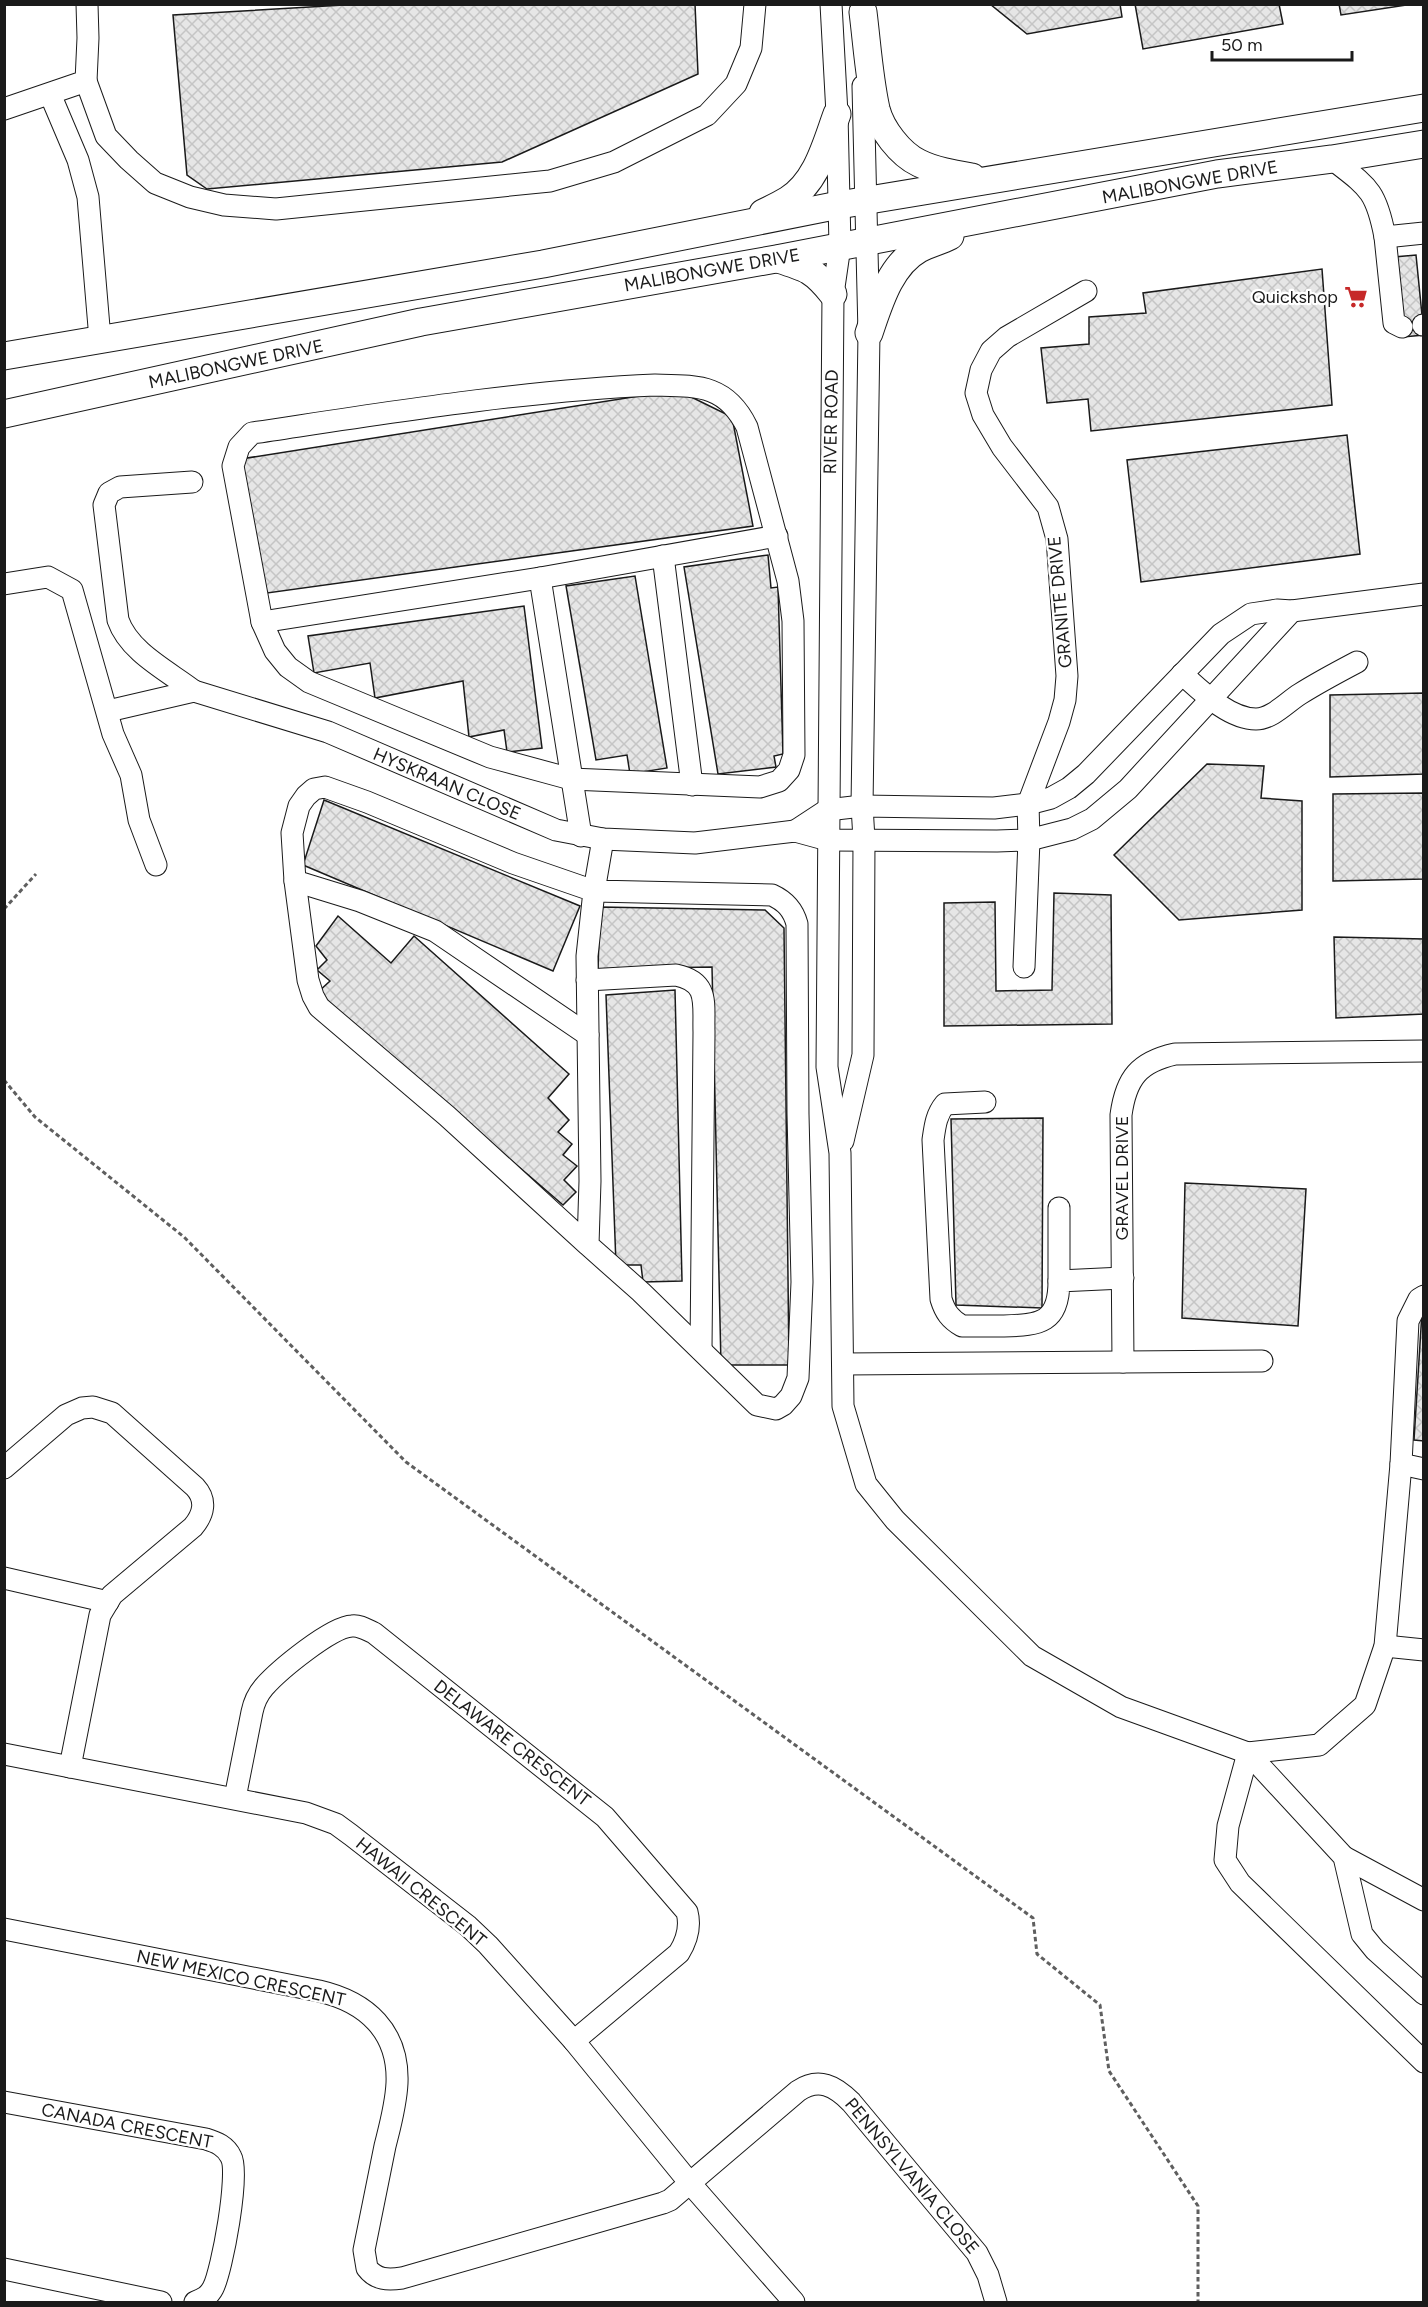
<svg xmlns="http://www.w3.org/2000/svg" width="1428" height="2307" font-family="Figtree,sans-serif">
	<defs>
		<pattern id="building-cross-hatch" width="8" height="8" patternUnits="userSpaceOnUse" patternTransform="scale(1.5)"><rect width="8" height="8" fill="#e6e6e6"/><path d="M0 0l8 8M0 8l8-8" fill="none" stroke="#c5c5c5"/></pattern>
	</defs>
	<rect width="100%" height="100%" fill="#fff"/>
	<!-- building -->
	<g fill="url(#building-cross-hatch)" stroke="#1a1a1a" stroke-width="1.5">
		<polygon points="361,4 695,4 698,74 502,162 207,189 187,175 173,15"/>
		<polygon points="990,4 1120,4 1122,17 1027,34"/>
		<polygon points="1135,4 1279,4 1283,24 1143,49"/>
		<polygon points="1339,4 1413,4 1341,15"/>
		<polygon points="1416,255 1424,335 1403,337 1394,257"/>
		<polygon points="1322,269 1332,405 1091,431 1088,399 1047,403 1041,348 1089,344 1089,317 1146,313 1143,293"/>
		<polygon points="677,390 732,417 753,526 260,594 241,459"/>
		<polygon points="1347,435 1360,554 1141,582 1127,460"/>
		<polygon points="768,555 771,588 778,587 783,754 774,756 776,767 718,774 684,567"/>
		<polygon points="635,576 667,768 630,774 627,755 596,760 566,586"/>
		<polygon points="524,606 542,748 507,752 504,730 469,737 463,681 375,698 370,663 314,673 308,636"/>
		<polygon points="1424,693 1424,774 1330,777 1330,695"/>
		<polygon points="1207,764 1264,766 1261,798 1302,801 1302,910 1179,920 1114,855"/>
		<polygon points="1424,793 1424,879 1333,881 1333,794"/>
		<polygon points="324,800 580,906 553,971 303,865"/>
		<polygon points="1054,893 1111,895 1112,1024 944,1026 944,903 995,902 996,991 1052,990"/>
		<polygon points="600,907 765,910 784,928 789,1365 721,1365 712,967 598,969"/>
		<polygon points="338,916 391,963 414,936 569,1074 548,1098 569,1120 558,1132 572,1144 563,1155 577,1166 564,1180 576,1192 563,1205 317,993 330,981 317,970 327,960 316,946"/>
		<polygon points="1334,937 1424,939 1424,1014 1336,1018"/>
		<polygon points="675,990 682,1281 643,1282 641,1265 616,1265 606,995"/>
		<polygon points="1043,1118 1042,1308 956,1305 951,1119"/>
		<polygon points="1185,1183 1306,1189 1298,1326 1182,1318"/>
		<polygon points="1422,1312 1424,1312 1424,1441 1414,1440"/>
	</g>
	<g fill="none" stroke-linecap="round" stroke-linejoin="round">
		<!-- minor casing -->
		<g stroke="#1a1a1a" stroke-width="23">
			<g id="minor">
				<polyline points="831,4 837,114 840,246 833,294 827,1067 840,1153 843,1406 866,1484 895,1520 1032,1656 1121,1707 1248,1753 1319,1745 1365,1705 1385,1646 1401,1464"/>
				<polyline points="86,81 106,136 129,160 155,183 190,197 224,205 276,209 550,181 614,162 707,115 736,84 751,48 755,4"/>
				<polyline points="50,94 78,160 88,197 100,339"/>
				<polyline points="4,109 86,81 88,38 87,4"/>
				<path d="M 1332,159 C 1368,187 1376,190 1385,237 L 1424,233"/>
				<polyline points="1385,237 1394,323 1402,327"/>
				<polyline points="1423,325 1424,325"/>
				<path d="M 655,385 C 697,386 726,384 747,427 L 788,581 L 793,621 L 794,755 L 789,770 L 779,781 L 760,787 L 571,779 L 490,757 L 309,682 L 288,667 L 275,651 L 262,622 L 233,466 L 239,447 L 252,433 C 386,413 519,391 655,385 Z"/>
				<path d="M 192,482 L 120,487 L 109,493 L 104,505 L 118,620 C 129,652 168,671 194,691"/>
				<polyline points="663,556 692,785"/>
				<polyline points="540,578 581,836"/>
				<polyline points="4,584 48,577 72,590 113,734 131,775 139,820 156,865"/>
				<polyline points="262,622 540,578 777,536"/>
				<path d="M 1182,674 C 1201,691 1229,719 1256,719 C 1272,719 1287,702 1300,694 C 1319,682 1338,672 1357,662"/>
				<polyline points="108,711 194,691 328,732 556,830 603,839 695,843 795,831 828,840 997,841 1029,840 1072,829 1092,819 1128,789 1292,611"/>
				<polyline points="795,831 827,810 862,806 994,808 1028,804 1051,798 1069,788 1086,774 1221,634 1251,614 1277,610 1292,611 1424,594"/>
				<polyline points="295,881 360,901 435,931 588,1035"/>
				<polyline points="1024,967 1029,840 1028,804 1059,722 1065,700 1067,676 1057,539 1048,507 1002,447 983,415 976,393 981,370 991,351 1007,337 1086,291"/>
				<path d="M 587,980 L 676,975 C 710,982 703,1004 704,1032 L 701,1350"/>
				<path d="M 985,1102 L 945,1104 C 936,1115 935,1126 933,1140 L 941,1299 C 945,1312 950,1319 962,1326 C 976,1326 990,1326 1004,1326 C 1040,1325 1059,1323 1059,1281 L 1123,1278"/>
				<polyline points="843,1141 863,1055 864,839 862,806 869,333 863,86"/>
				<path d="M 588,1245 L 447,1116 L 319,1007 L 313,996 L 308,980 L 295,881 L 292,833 L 299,806 L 306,796 L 314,789 L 325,787 L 367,802 L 513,863 L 594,891 L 772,895 C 785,901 793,909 797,924 L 798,1114 L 802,1282 L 798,1378 L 791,1396 L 783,1405 L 776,1409 L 757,1405 L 641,1292 L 588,1245 L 590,1181 L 587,956 L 594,891 L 603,839"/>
				<polyline points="1059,1281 1059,1208"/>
				<polyline points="1424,1296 1419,1299 1408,1321 1401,1464 1424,1469"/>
				<path d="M 1123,1362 L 1121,1115 C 1126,1078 1139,1062 1175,1054 L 1424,1051"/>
				<polyline points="843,1364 1262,1361"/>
				<path d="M 4,1468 L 66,1415 L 82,1408 L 93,1407 L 112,1413 L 195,1487 C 207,1500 204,1514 193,1527 L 112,1595 L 100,1615 L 70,1767"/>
				<polyline points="4,1578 108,1602"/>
				<polyline points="1385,1646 1424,1650"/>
				<polyline points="1248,1753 1228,1826 1225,1860 1240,1883 1424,2062"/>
				<polyline points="1248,1753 1344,1857 1362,1934 1375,1950 1424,1994"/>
				<polyline points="4,1754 306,1813 336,1824 351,1835 468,1926 488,1945 574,2041 689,2182 794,2302"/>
				<path d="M 235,1798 L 252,1712 C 254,1702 258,1694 264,1687 C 279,1670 331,1627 352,1626 C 360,1625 367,1630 374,1633 L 605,1817 L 687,1912 C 691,1927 687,1940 679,1953 L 574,2041"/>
				<polyline points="1344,1857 1424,1900"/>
				<path d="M 4,1929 L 319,1991 C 367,2002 399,2032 397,2083 C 396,2105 390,2126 385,2146 C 378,2181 371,2215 364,2250 L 367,2268 C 376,2280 388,2280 402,2278 L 663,2203 L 670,2200 L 798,2091 C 819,2077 835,2086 851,2102 L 977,2253 L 988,2275 L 996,2302"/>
				<path d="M 4,2102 L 206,2139 C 216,2142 226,2146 231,2157 C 240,2173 222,2271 213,2288 C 209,2296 203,2299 195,2302"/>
				<polyline points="4,2269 161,2302"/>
			</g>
		</g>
		<!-- major casing -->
		<g stroke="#1a1a1a" stroke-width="29">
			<g id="major">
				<path d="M 863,12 C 867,44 869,77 876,109 C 881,129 900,154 919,163 C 935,171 954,174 972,177"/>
				<path d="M 763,213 C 771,209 780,205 788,200 C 817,182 826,144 837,114"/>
				<path d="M 778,259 C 807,268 814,270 833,294"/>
				<path d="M 869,333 C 879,304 890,265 919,249 C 929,244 940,241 950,236"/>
				<polyline points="4,356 543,264 839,205 1424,108"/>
				<polyline points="4,414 421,322 776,259 1217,174 1332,159 1424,144"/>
			</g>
		</g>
		<!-- path -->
		<g stroke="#5f5f5f" stroke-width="3" stroke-dasharray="4.5 3" stroke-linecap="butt">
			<polyline points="4,909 36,874"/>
			<polyline points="4,1080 35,1117 184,1237 406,1462 1033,1918 1037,1954 1100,2005 1109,2071 1198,2206 1198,2302"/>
		</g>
		<!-- minor -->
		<use href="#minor" stroke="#fff" stroke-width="21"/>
		<!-- major -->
		<use href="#major" stroke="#fff" stroke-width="27"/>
	</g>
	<!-- icons -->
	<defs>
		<g id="supermarket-bare" transform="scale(1.8)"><path d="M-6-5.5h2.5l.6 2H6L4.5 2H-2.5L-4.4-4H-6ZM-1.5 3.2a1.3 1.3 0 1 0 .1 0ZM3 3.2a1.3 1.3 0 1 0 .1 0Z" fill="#c62828" stroke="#fff" stroke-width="2.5" paint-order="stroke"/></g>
	</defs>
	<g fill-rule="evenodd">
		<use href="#supermarket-bare" x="1356" y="297"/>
	</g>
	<g text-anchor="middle" stroke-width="4.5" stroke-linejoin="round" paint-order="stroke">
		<!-- street labels -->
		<g font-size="18" fill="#1a1a1a" stroke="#fff">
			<text transform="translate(1190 182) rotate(-10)" y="6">MALIBONGWE DRIVE</text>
			<text transform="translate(712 270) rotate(-10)" y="6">MALIBONGWE DRIVE</text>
			<text transform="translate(236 364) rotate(-12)" y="6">MALIBONGWE DRIVE</text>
			<text transform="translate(831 422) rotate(-89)" y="6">RIVER ROAD</text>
			<text transform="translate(1060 602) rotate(-95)" y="6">GRANITE DRIVE</text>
			<text transform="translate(447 784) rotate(23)" y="6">HYSKRAAN CLOSE</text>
			<text transform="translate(1122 1178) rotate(-90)" y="6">GRAVEL DRIVE</text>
			<text transform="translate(512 1743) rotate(38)" y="6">DELAWARE CRESCENT</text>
			<text transform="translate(421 1892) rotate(39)" y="6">HAWAII CRESCENT</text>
			<text transform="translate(241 1978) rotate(12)" y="6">NEW MEXICO CRESCENT</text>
			<text transform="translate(127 2126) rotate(11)" y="6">CANADA CRESCENT</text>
			<text transform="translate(912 2176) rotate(50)" y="6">PENNSYLVANIA CLOSE</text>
		</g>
		<!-- poi labels -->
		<g font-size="18" fill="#1a1a1a" stroke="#fff" text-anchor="end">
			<text x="1338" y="303">Quickshop</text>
		</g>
	</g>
	<!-- border -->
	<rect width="1428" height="2307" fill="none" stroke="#1a1a1a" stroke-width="12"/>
	<!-- scale -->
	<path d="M1212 51v9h140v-9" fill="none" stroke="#1a1a1a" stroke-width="3"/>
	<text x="1221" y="51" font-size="18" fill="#1a1a1a" stroke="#ffffff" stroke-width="4.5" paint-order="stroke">50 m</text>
</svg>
